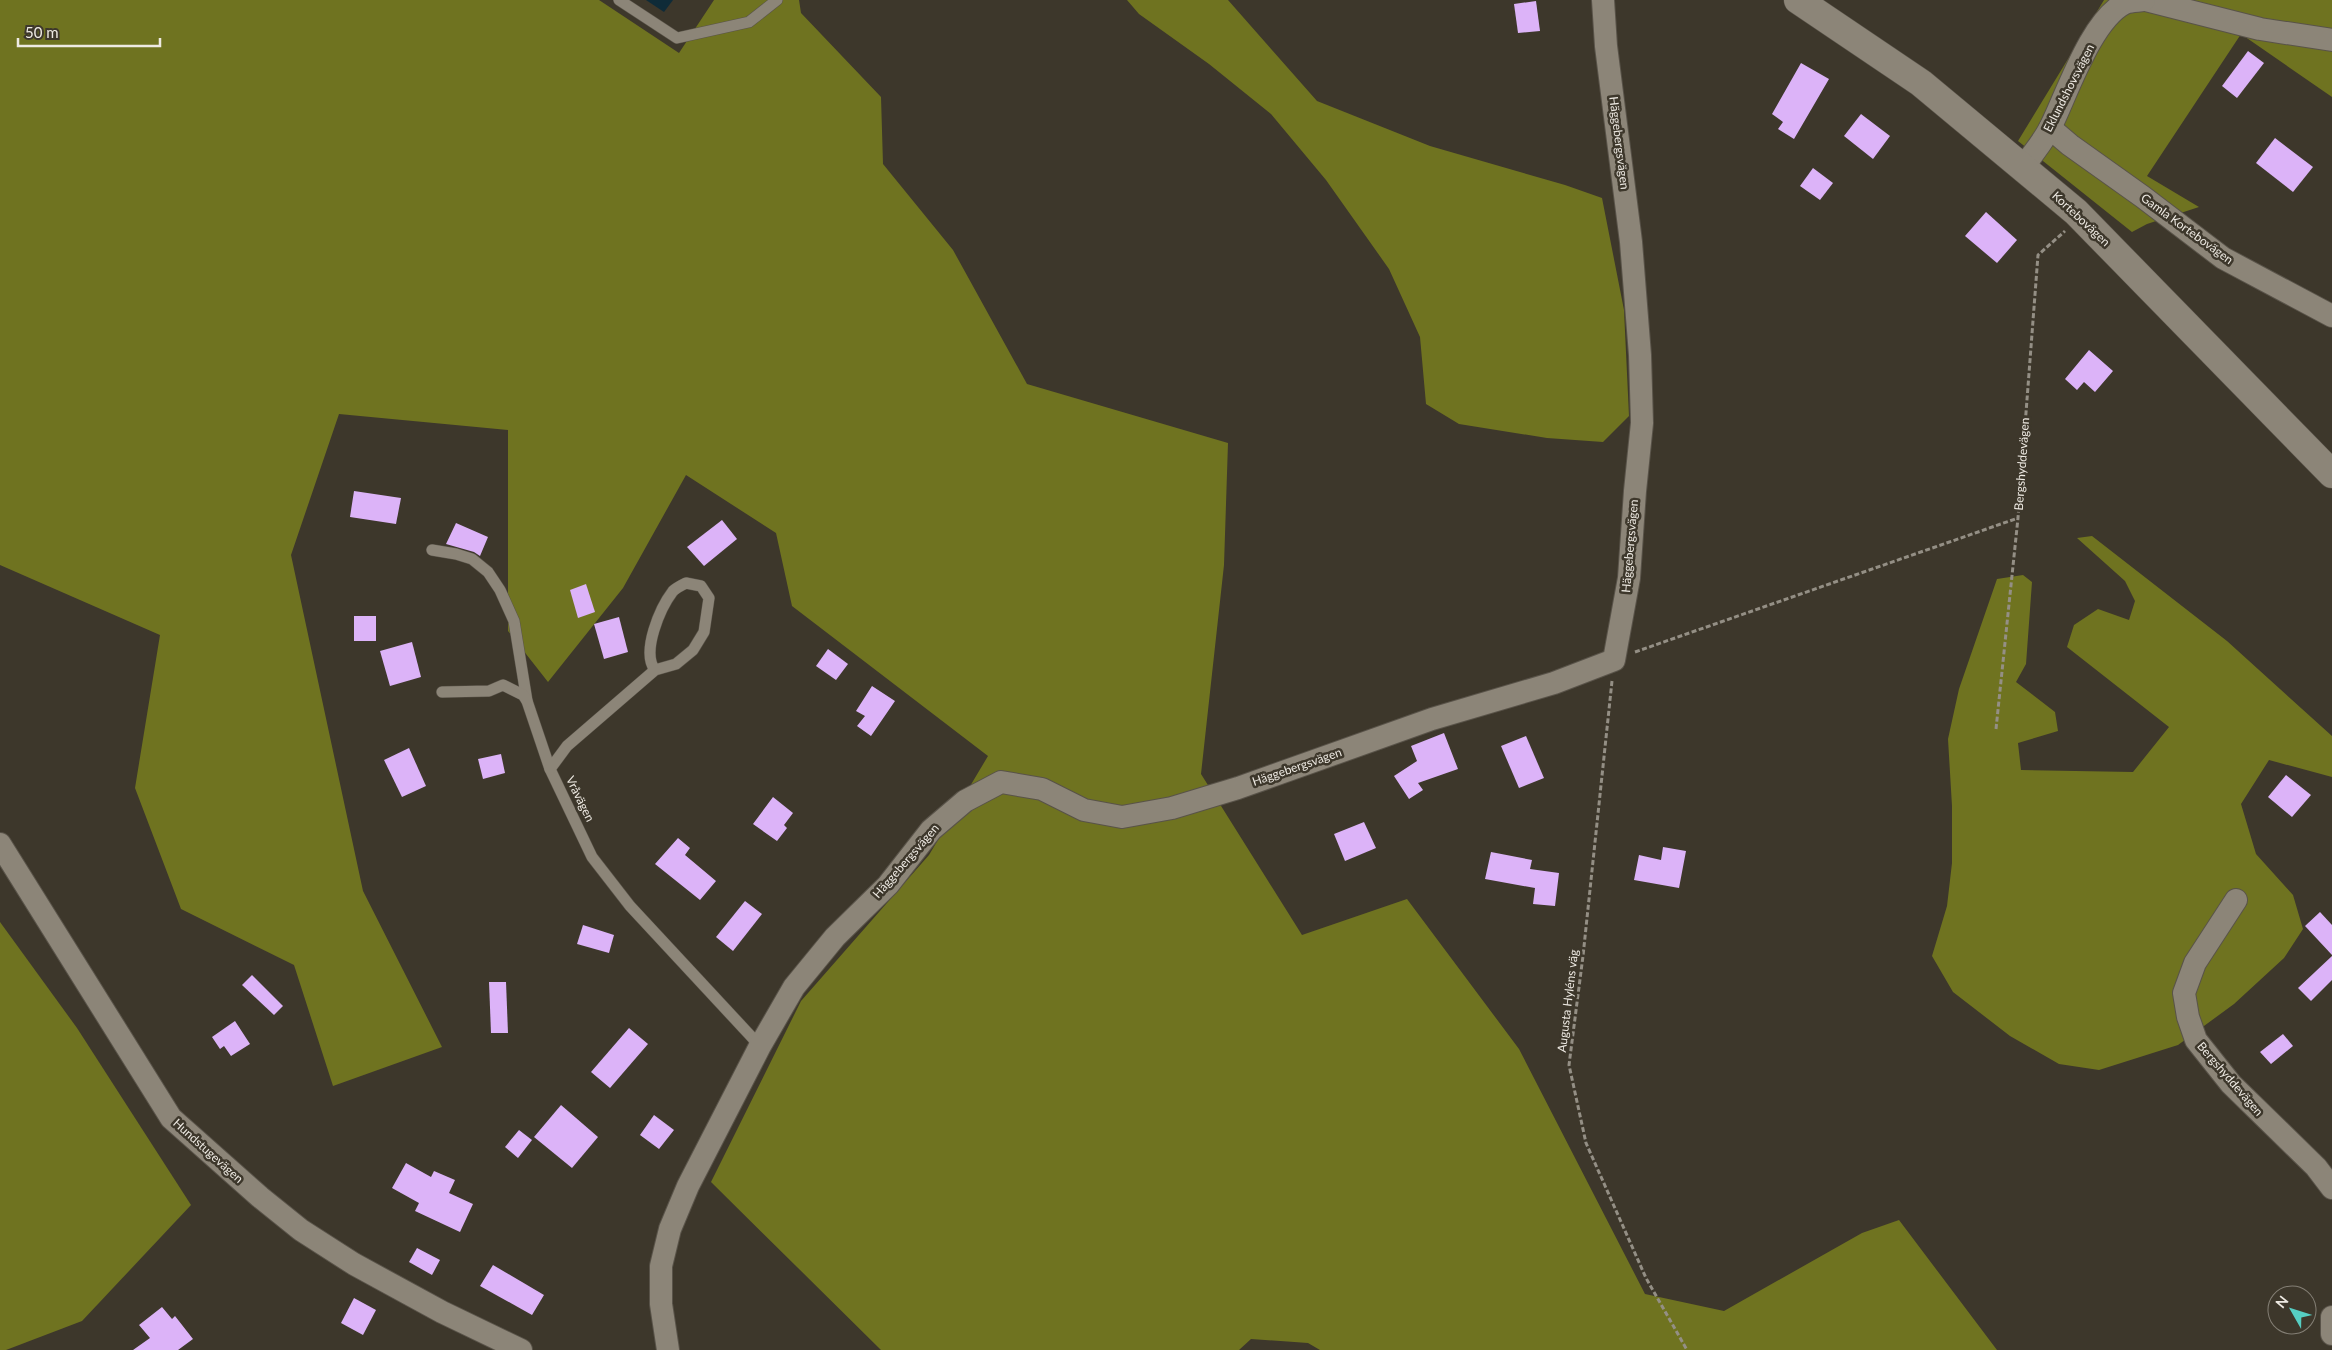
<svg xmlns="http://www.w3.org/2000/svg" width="2332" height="1350" font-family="Lato,sans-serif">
	<rect width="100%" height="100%" fill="#3d372b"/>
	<!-- forest -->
	<g fill="#6f7320">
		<polygon points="0,0 599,0 679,53 714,0 799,0 801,13 881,97 883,164 953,250 1027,384 1228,443 1224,565 1201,774 1302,935 1407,899 1519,1049 1645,1294 1724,1311 1862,1233 1899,1220 1997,1350 1320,1350 1308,1343 1251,1339 1239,1350 881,1350 711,1182 801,1001 929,855 988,756 792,606 776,533 686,475 623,588 548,682 508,631 508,430 339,414 291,555 363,891 442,1047 333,1086 294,965 181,909 135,788 160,635 0,565"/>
		<polygon points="1127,0 1228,0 1317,101 1430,146 1565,185 1602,198 1624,310 1629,416 1603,442 1547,438 1459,424 1426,404 1420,337 1389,269 1326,180 1271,114 1209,64 1139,14"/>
		<polygon points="2104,0 2332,0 2332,97 2241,34 2147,176 2199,207 2147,224 2132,232 2018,141"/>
		<polygon points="2092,536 2227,641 2332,736 2332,777 2269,760 2241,804 2256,854 2293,895 2303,929 2284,958 2234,1004 2178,1045 2099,1070 2059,1064 2010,1036 1953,992 1932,956 1947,906 1952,863 1952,806 1948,739 1959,689 1997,579 2023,575 2032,582 2026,664 2016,682 2055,712 2058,731 2018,743 2021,770 2133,772 2169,727 2067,647 2074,625 2098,609 2129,620 2135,601 2125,581 2077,538"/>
		<polygon points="0,922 77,1028 191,1205 82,1321 6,1350 0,1350"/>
	</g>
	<!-- water -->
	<polygon fill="#0f2b38" points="646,0 673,0 664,12"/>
	<!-- building -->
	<g fill="#dcb3f8">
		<polygon points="1536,1 1540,31 1518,33 1514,4"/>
		<polygon points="2248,51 2264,63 2237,98 2222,86"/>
		<polygon points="1801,63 1829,79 1794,139 1778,129 1783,122 1772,114"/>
		<polygon points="1861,114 1890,136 1873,159 1844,136"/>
		<polygon points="2275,138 2313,167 2293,192 2256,163"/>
		<polygon points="1813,168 1833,183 1820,200 1800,186"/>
		<polygon points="1986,212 2017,240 1997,263 1965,236"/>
		<polygon points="2089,350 2113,371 2095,392 2084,382 2077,390 2065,379"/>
		<polygon points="354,491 401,498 396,524 350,517"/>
		<polygon points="722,520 737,539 704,566 687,547"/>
		<polygon points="456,523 488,537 480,556 474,552 446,544"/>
		<polygon points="586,584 595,612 578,618 570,590"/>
		<rect x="354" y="616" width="22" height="25"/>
		<polygon points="619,617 628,652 604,659 594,624"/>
		<polygon points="412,642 421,677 390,686 380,651"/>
		<polygon points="828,649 848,664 836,680 816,666"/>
		<polygon points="872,686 895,701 871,736 857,726 865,716 856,711"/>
		<polygon points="1444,733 1458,769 1418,783 1423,790 1409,799 1394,776 1417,761 1411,746"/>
		<polygon points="1526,736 1544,778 1519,788 1501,746"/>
		<polygon points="409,748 426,786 402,797 384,760"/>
		<polygon points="501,754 505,773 483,779 478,759"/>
		<polygon points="2286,775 2311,795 2292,817 2268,797"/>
		<polygon points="773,797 793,813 784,825 787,828 777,841 753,824"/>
		<polygon points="1364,822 1376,848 1345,861 1334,834"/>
		<polygon points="678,838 690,848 685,855 716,881 700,900 655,864"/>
		<polygon points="1663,847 1686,851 1679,888 1634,880 1639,855 1661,860"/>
		<polygon points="1491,852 1532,860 1530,869 1559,873 1555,906 1533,904 1535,888 1485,879"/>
		<polygon points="745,901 762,914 733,951 716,937"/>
		<polygon points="2320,912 2332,925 2332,955 2305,926"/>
		<polygon points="583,925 614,935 609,953 577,944"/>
		<polygon points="2332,956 2332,980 2311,1001 2298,988"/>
		<polygon points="252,975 283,1006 274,1015 242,985"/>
		<polygon points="489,982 506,982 508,1033 491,1033"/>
		<polygon points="235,1021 250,1044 231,1056 224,1046 220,1049 212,1037"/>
		<polygon points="629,1028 648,1044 610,1088 591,1072"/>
		<polygon points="2283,1034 2293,1046 2271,1064 2260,1052"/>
		<polygon points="561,1105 598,1137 572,1168 534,1137"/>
		<polygon points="654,1115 674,1130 659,1149 640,1135"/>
		<polygon points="519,1130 532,1140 518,1158 505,1147"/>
		<polygon points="406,1163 431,1177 434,1171 455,1180 449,1193 473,1204 460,1232 415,1211 419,1203 392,1188"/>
		<polygon points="417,1248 440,1260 432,1275 409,1262"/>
		<polygon points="493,1265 544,1295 532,1315 480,1286"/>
		<polygon points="354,1298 376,1310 363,1335 341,1323"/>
		<polygon points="162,1307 172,1319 175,1316 193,1339 178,1350 133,1350 150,1338 139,1325"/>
	</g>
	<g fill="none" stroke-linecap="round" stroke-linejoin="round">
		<!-- lane casing -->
		<g stroke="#595349" stroke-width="12">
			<g id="lane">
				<polyline points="619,0 677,38 749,22 777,0"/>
				<polyline points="432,550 456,554 472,559 488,572 500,590 514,621 527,701 550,769 592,857 630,906 760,1046"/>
				<polyline points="442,692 489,691 503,685 523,695 527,701"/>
				<path d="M 550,769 L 567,746 L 655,670 L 676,664 L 693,650 L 704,632 L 709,598 L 701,586 L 686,583 C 682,585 676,588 673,591 C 660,608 641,652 655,670"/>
			</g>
		</g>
		<!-- street casing -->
		<g stroke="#595349" stroke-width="24">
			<g id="street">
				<polyline points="2146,0 2260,29 2332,40"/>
				<polyline points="2050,128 2070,145 2143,197 2223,258 2332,316"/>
				<path d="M 2023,168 C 2032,154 2044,141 2051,126 C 2067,94 2091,20 2125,3 C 2130,1 2138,1 2144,0"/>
				<polyline points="0,844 171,1118 260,1197 301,1230 354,1264 442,1312 521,1350"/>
				<polyline points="2236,900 2195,963 2184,993 2188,1017 2196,1040 2231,1084 2316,1167 2332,1188"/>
				<polyline points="2332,1317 2332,1334"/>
				<polyline points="668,1350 661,1304 661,1266 670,1229 688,1186 760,1046 794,987 835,937 888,885 931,830 965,801 1001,782 1042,789 1084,810 1122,817 1172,808 1238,788 1432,719 1554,683 1614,660 1629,578 1635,491 1642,423 1640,355 1631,242 1606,46 1603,0"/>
			</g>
		</g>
		<!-- secondary casing -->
		<g stroke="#595349" stroke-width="29">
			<polyline id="secondary" points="1798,0 1921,83 2076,212 2332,474"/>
		</g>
		<!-- path -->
		<g stroke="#948f85" stroke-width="3" stroke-dasharray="5 2.5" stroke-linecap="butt">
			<polyline points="1635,652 2018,518"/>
			<polyline points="1612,681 1583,956 1569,1065 1586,1143 1646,1278 1687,1350"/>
			<polyline points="1996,729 2018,518 2038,255 2065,231"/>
		</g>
		<!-- lane -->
		<use href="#lane" stroke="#8c8578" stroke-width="11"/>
		<!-- street -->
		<use href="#street" stroke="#8c8578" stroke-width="22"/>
		<!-- secondary -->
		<use href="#secondary" stroke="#8c8578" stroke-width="28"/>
	</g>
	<g text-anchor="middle" stroke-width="5" stroke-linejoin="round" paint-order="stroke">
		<!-- street labels -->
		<g font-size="12" fill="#eeeae3" stroke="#3d372b">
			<text transform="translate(2069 88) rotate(-63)" y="4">Eklundshovsvägen</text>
			<text transform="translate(1619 143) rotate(83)" y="4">Häggebergsvägen</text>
			<text transform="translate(2081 219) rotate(43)" y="4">Kortebovägen</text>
			<text transform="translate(2187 229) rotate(36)" y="4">Gamla Kortebovägen</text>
			<text transform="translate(2022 464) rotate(-86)" y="4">Bergshyddevägen</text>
			<text transform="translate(1630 546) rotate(-85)" y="4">Häggebergsvägen</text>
			<text transform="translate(1297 767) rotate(-19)" y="4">Häggebergsvägen</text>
			<text transform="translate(580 799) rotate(64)" y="4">Vråvägen</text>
			<text transform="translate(906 861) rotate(-49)" y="4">Häggebergsvägen</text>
			<text transform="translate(1568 1001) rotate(-83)" y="4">Augusta Hyléns väg</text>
			<text transform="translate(2230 1079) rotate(49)" y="4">Bergshyddevägen</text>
			<text transform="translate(208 1151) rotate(42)" y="4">Hundstugevägen</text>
		</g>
	</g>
	<!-- north arrow -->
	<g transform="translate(2292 1310) rotate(309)"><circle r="24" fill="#3d372b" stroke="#847f75"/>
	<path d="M0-4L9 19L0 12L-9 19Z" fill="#56cec3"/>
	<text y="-8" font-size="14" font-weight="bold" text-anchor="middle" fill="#eeeae3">N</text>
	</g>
	<!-- scale -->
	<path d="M18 38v8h142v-8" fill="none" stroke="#eeeae3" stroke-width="2.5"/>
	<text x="25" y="38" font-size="15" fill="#eeeae3" stroke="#3d372b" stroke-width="4" paint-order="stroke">50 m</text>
</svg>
